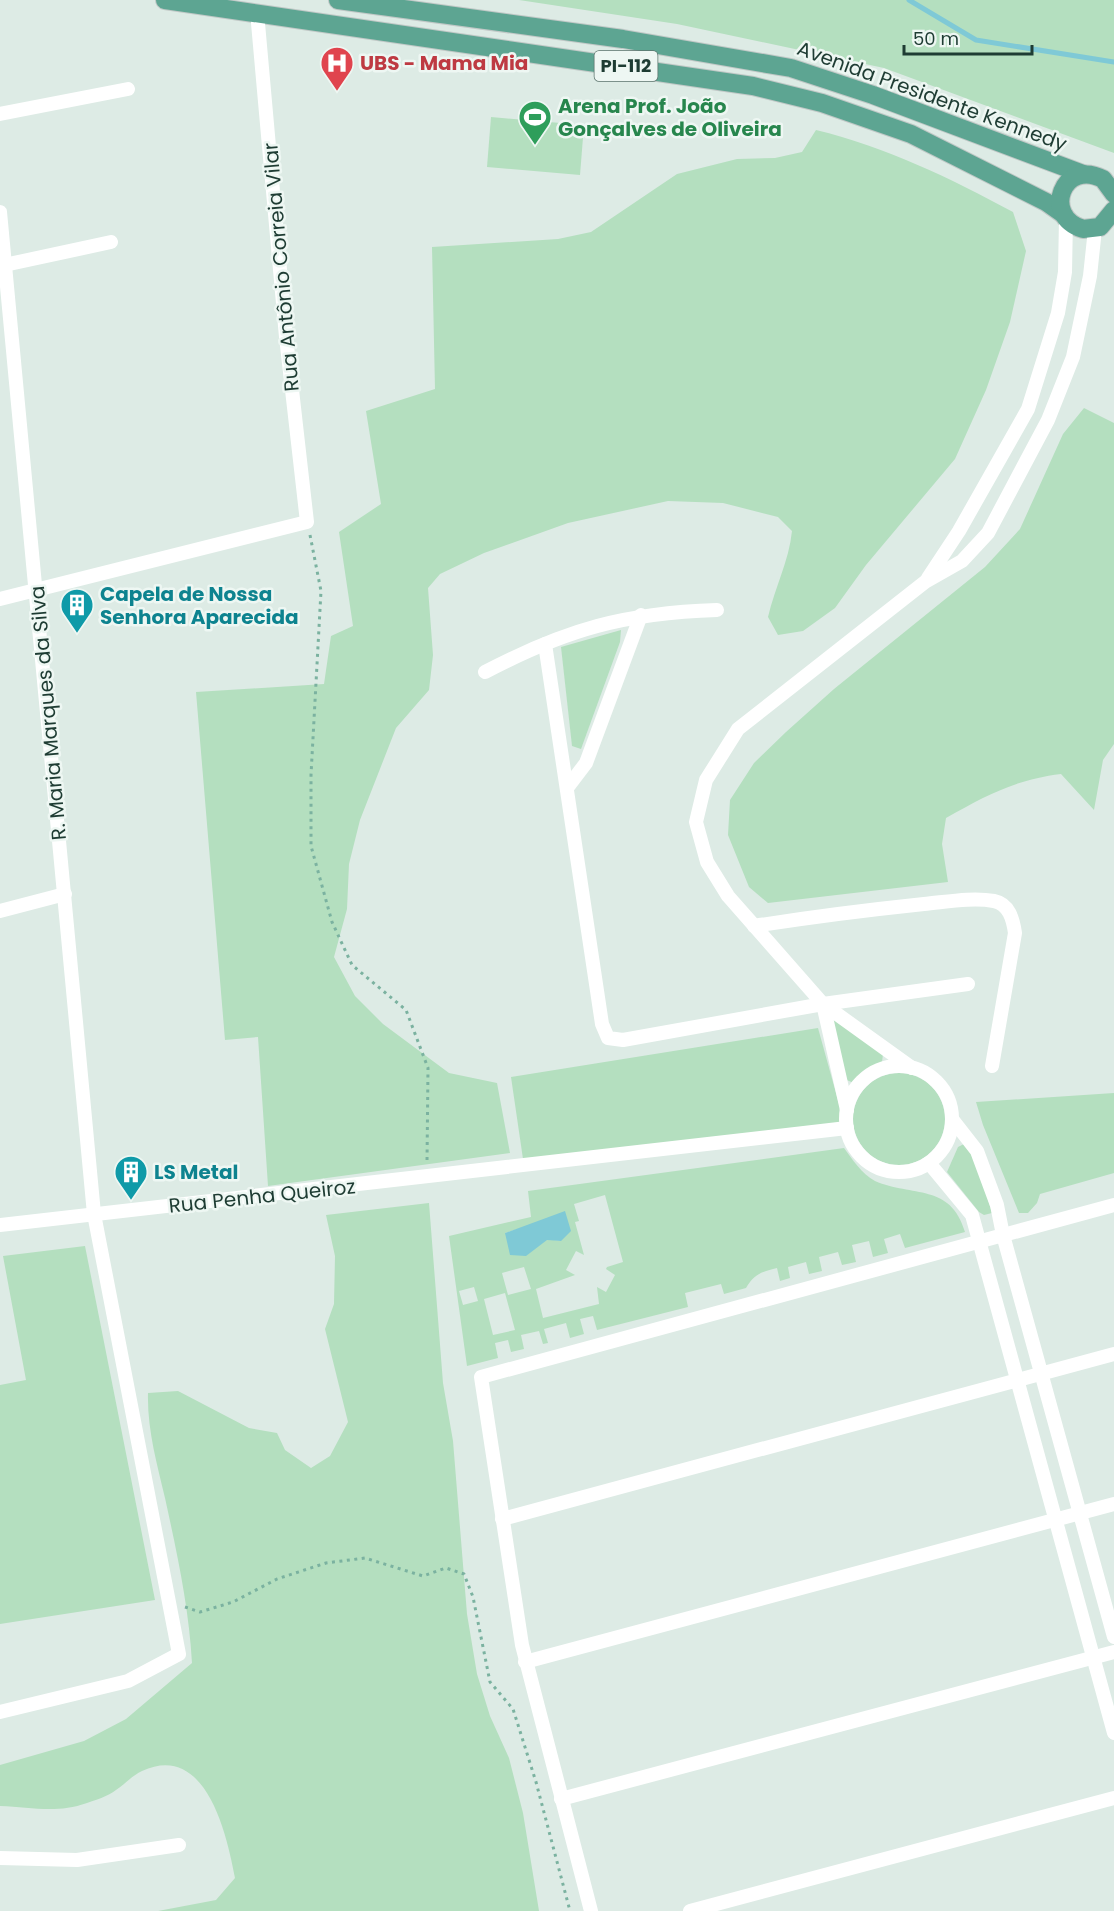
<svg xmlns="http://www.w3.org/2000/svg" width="1114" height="1911" font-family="Poppins,sans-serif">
	<rect width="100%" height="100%" fill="#ddebe5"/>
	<!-- green -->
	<g fill="#b4dfbf" fill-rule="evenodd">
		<polygon points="519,0 1114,0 1114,153 884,68 677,24"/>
		<polygon points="491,117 584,125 580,175 487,167"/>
		<path d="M 816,130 C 886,147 950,178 1013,212 L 1026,251 L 1010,322 L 986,390 L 955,459 L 866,565 L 835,608 L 803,631 L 778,635 L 768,617 C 775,587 789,561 792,531 L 778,517 L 723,503 L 668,501 L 568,523 L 484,553 L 440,574 L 428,588 L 433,655 L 429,690 L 396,728 L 360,820 L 349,864 L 347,909 L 334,957 L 355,996 L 383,1024 L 449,1073 L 497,1083 L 510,1153 L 268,1186 L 258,1037 L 225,1040 L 196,692 L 324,684 L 331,636 L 353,626 L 339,532 L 381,504 L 366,411 L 435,389 L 432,247 L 558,239 L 591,232 L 677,174 L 737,159 L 775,158 L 802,152 Z"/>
		<path d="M 1084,408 L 1114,423 L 1114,744 L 1103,760 L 1094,810 L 1061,774 C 1014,780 987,795 946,818 L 942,844 L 948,882 L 768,903 L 749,887 L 728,835 L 730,800 L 754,763 L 786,732 L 834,689 L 985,567 L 1020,529 L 1063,434 Z"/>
		<polygon points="621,630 620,642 581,749 572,746 561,647"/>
		<polygon points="838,1019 883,1054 882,1062 854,1083 844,1079 832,1020"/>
		<polygon points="818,1028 844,1122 523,1159 511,1077"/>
		<circle cx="899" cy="1119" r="46"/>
		<polygon points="1114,1093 1114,1173 1040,1194 1037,1203 1028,1213 1019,1213 983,1125 976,1102"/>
		<polygon points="964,1144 975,1155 992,1213 984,1215 979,1212 947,1172 958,1147"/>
		<path d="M 844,1148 C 852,1159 862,1174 875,1181 C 912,1197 951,1183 965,1232 L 905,1248 L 900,1234 L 884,1239 L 888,1253 L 873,1257 L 869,1241 L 852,1245 L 856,1262 L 842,1265 L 838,1252 L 819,1257 L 822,1271 L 809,1274 L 806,1262 L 788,1267 L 790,1278 L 780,1281 L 777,1268 C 761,1272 754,1274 746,1288 L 724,1294 L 721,1284 L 685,1293 L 688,1307 L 597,1330 L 593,1316 L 580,1319 L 584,1334 L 570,1338 L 566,1323 L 544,1329 L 548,1343 L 543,1344 L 539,1331 L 521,1335 L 524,1349 L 511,1352 L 508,1340 L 495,1343 L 498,1358 L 467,1366 L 449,1236 L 531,1217 L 528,1191 ZM 605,1195 L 623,1262 L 607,1267 L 606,1269 L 615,1275 L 606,1292 L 597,1287 L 599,1304 L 543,1318 L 536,1289 L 575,1275 L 566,1270 L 576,1251 L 584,1255 L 575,1222 L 579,1221 L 574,1204 ZM 534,1224 L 561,1241 L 505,1233 ZM 524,1267 L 531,1289 L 508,1295 L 502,1273 ZM 474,1287 L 478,1301 L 463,1305 L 459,1291 ZM 505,1293 L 515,1330 L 493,1335 L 484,1299 Z"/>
		<path d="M 429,1203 L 443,1383 L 453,1441 L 467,1614 L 477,1674 L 490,1716 L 509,1758 L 523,1813 L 539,1911 L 158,1911 L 216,1900 L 235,1878 C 227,1835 206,1741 142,1771 C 133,1775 125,1784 116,1790 C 108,1796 96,1800 87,1803 C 56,1814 31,1807 0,1806 L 0,1765 L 84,1741 L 126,1719 L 192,1663 C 189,1608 177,1553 165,1498 C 157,1464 147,1429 148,1393 L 178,1391 L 249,1428 L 277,1433 L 285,1450 L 311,1468 L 330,1456 L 348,1422 L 325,1329 L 334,1304 L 335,1256 L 326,1215 Z"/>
		<polygon points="85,1246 155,1600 0,1624 0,1385 26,1380 3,1256"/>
	</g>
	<!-- water -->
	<polygon fill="#7fc9d6" points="565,1211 571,1231 561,1241 547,1240 526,1256 510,1255 505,1233"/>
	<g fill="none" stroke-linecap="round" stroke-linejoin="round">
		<!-- stream -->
		<polyline stroke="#7fc9d6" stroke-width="5" points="909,0 976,40 1114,62"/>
		<!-- primary casing -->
		<g stroke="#c0c8c6" stroke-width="20">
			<g id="primary">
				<polyline points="165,0 753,86 822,103 911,134 1046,202 1063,214"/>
				<polyline points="338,0 623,39 791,68 873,95 1083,174"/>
				<path d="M 1114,194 L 1103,179 C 1063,158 1041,216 1083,229 L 1100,227 L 1114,210"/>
			</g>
		</g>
		<!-- path -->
		<g stroke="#7bb2a0" stroke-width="3" stroke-dasharray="3 4.5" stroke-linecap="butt">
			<polyline points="310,535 321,591 311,775 311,846 332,922 352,965 406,1010 428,1068 427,1162"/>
			<polyline points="185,1607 200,1612 233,1602 277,1579 326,1563 365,1558 423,1576 446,1568 464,1574 473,1597 490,1682 513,1709 536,1782 570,1911"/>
		</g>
		<!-- minor -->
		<g stroke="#fff" stroke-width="14">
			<polyline points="0,114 128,89"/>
			<polyline points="0,212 94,1214 179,1654 128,1681 0,1712"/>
			<polyline points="0,266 111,242"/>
			<polyline points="928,578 959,531 1028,409 1058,313 1065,272 1066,219"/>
			<polyline points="0,599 307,522 286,337 257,12"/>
			<polyline points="545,644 602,1024 608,1038 623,1040 823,1004 968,984"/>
			<path d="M 485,672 C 567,629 625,613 717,610"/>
			<polyline points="567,788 586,763 641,615"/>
			<polyline points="0,911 65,894"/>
			<path d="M 754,926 C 811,917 867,910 924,904 C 946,902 972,897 994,901 C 1009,904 1013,919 1015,933 L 992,1066"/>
			<polyline points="823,1004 847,1110"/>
			<circle cx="899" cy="1119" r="53"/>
			<polyline points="912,1068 823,1004 728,896 707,862 696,822 706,780 738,729 925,582 962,561 988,533 1048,420 1073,357 1090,276 1095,229"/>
			<polyline points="952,1119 977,1151 997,1205 1003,1235 1114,1637"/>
			<polyline points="929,1163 972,1215 1114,1733"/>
			<polyline points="0,1225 847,1128"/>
			<polyline points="502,1519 1114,1354"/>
			<polyline points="525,1662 1114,1504"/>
			<polyline points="561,1799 1114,1652"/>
			<polyline points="0,1858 77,1860 179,1845"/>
			<polyline points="591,1911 522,1645 481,1377 1114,1205"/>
			<polyline points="690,1911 1114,1798"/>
		</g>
		<!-- primary -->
		<use href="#primary" stroke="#5da592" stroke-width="18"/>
	</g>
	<!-- icons -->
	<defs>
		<g id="hospital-pin" transform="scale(1.725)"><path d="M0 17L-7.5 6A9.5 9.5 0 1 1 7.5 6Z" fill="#e0444e" stroke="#eef7f3"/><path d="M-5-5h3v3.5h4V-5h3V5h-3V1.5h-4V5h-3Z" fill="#fff"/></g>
		<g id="stadium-pin" transform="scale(1.725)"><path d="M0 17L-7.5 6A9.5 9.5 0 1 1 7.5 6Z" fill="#2e9e5b" stroke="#eef7f3"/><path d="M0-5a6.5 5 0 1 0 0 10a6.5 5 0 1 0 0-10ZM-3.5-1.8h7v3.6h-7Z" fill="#fff"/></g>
		<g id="building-pin" transform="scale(1.725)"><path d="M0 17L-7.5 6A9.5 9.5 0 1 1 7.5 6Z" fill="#0f9aa8" stroke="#eef7f3"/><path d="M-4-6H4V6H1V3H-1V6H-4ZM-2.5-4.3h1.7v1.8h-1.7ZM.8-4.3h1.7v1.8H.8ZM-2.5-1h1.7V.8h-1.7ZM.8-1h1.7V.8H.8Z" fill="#fff"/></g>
	</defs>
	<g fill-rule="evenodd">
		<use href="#hospital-pin" x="337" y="63"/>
		<use href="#stadium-pin" x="535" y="117"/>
		<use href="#building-pin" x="77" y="605"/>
		<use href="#building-pin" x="131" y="1172"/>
	</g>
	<g text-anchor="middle" stroke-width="5" stroke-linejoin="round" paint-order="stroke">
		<!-- shield labels -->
		<rect fill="#eef7f3" stroke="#5c746d" stroke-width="1.5" x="594.5" y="51" width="63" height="30" rx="4.5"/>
		<g font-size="18" font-weight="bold" fill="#1e3c33">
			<text x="626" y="72">PI-112</text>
		</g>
		<!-- health labels -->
		<g font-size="20" font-weight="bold" fill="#be3a42" stroke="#eef7f3" text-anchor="start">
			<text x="360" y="70">UBS - Mama Mia</text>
		</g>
		<!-- street labels -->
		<g font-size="20" fill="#1e3c33" stroke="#eef7f3">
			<text transform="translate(932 96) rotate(20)" y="7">Avenida Presidente Kennedy</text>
			<text transform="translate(281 267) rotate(-95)" y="7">Rua Antônio Correia Vilar</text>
			<text transform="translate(48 713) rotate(-95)" y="7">R. Maria Marques da Silva</text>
			<text transform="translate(262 1196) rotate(-6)" y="7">Rua Penha Queiroz</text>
		</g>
		<!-- leisure labels -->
		<g font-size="20" font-weight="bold" fill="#27864d" stroke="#eef7f3" text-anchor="start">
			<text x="558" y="113">Arena Prof. João<tspan x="558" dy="23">Gonçalves de Oliveira</tspan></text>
		</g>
		<!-- culture labels -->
		<g font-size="20" font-weight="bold" fill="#0d838f" stroke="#eef7f3" text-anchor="start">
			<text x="100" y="601">Capela de Nossa<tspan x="100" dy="23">Senhora Aparecida</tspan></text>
			<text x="154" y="1179">LS Metal</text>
		</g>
	</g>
	<!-- scale -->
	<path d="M904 45v9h128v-9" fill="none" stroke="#1e3c33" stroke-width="3"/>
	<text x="913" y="45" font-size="18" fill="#1e3c33" stroke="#eef7f3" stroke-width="4.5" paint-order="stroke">50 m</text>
</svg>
